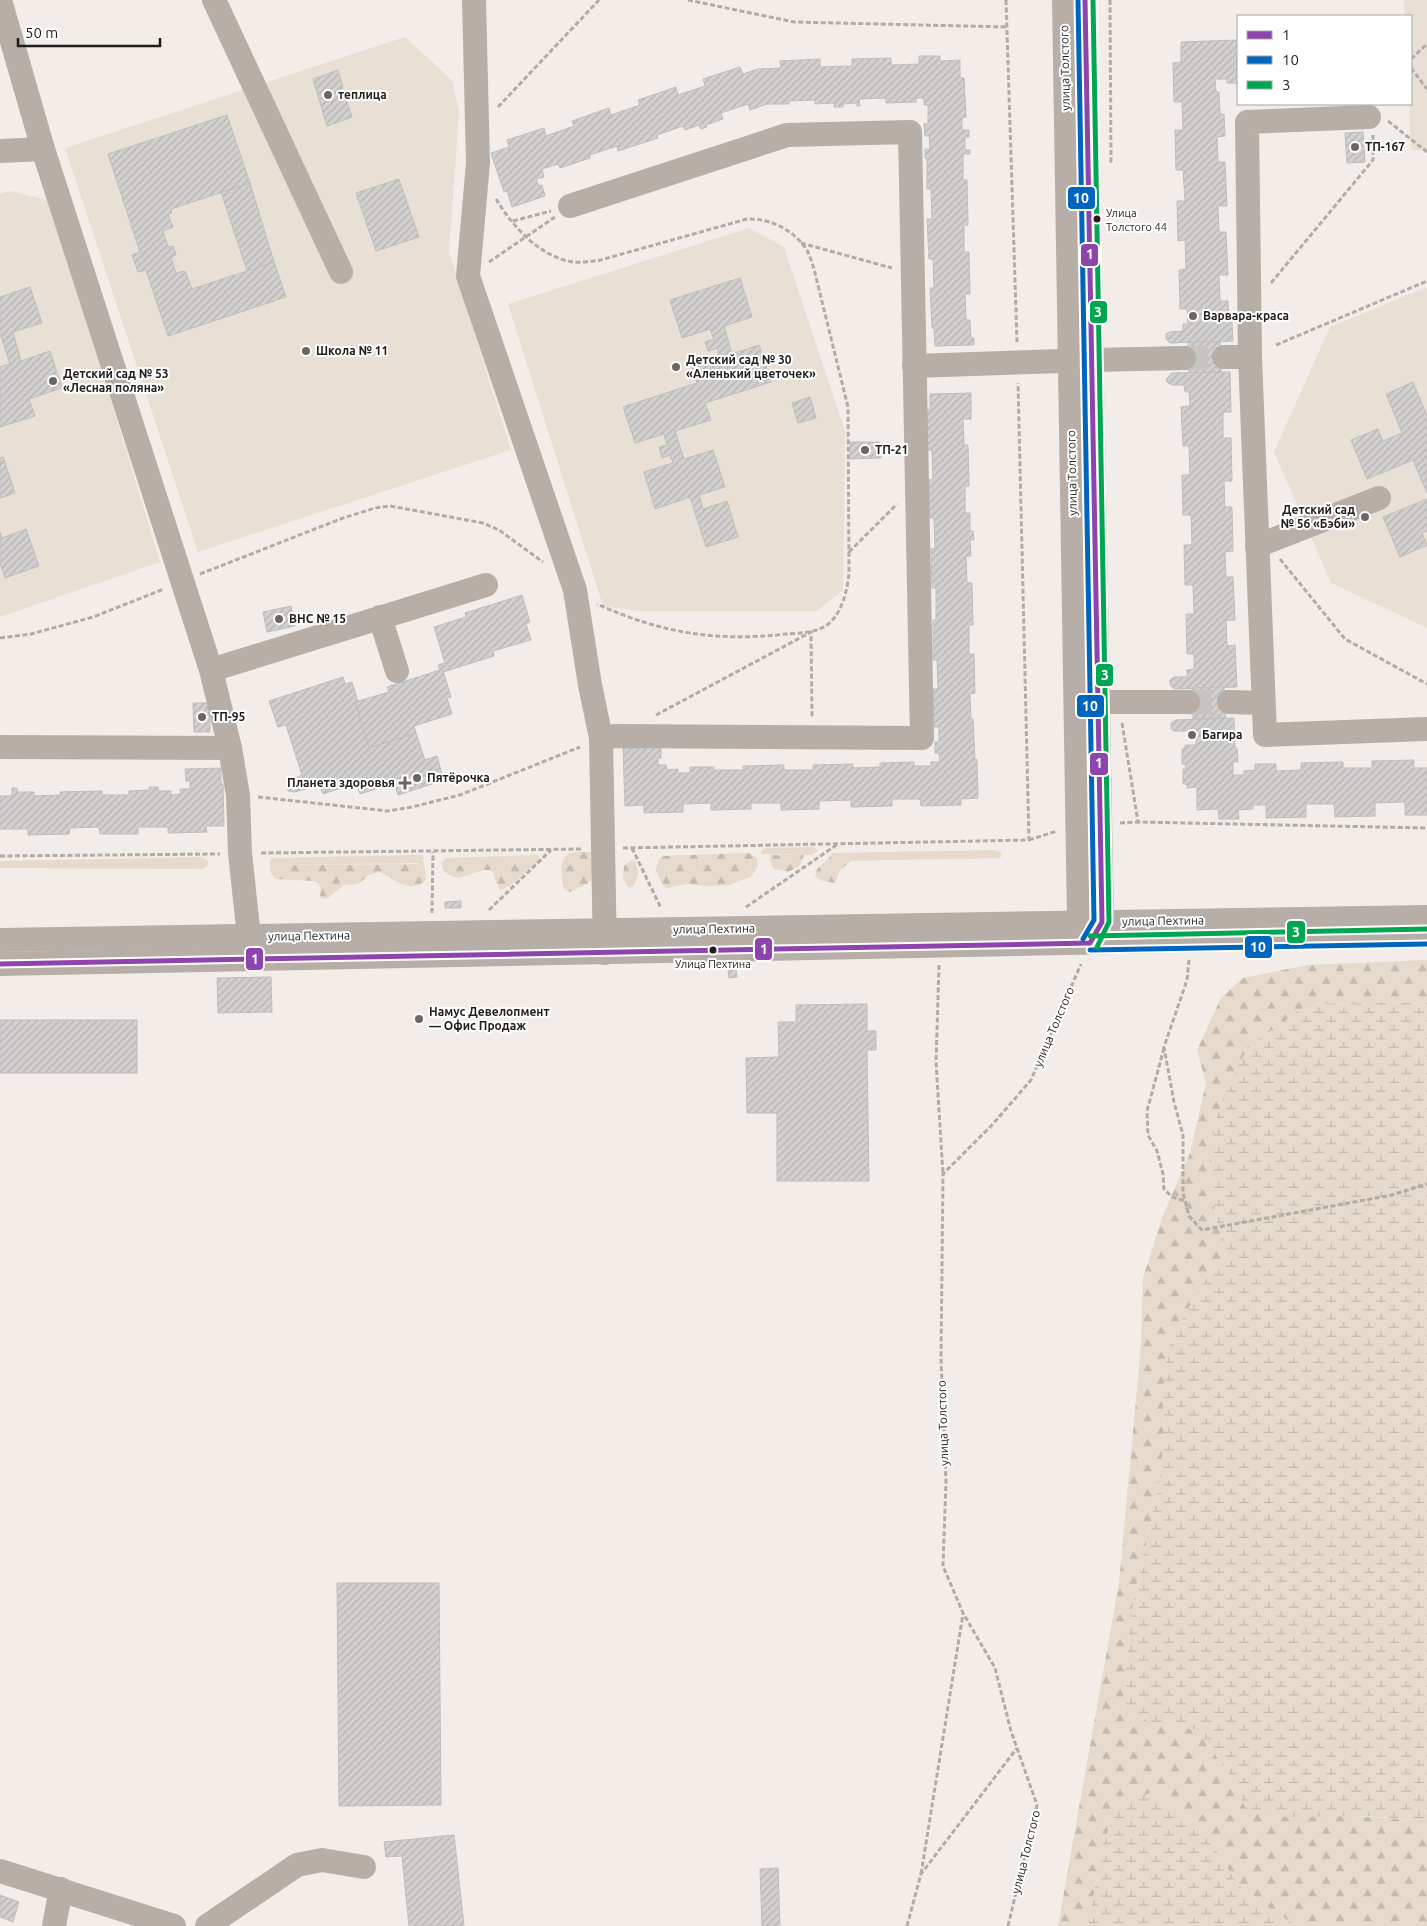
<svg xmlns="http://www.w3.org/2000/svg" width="1427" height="1926" font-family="Ubuntu,sans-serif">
	<defs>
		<pattern id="forest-firs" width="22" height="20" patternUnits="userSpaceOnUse" patternTransform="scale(1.25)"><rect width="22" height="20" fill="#e5dacb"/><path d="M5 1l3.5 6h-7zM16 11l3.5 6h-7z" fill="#c4bbae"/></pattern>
		<pattern id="wetland-marsh" width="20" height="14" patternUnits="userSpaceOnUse" patternTransform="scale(1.25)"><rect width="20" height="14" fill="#e5dacb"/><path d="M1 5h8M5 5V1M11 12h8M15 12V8" fill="none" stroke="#c4bbae"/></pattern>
		<pattern id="building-hatch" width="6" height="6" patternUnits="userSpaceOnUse" patternTransform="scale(1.25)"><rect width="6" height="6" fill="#d3d0d0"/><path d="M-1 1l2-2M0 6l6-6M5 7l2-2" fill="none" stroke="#b5b2b2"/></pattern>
	</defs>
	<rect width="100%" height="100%" fill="#f2ede8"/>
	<!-- built -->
	<g fill="#e9e0d5">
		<polygon points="1404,0 1427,0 1427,150 1411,150 1409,104 1411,104 1411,16 1405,16"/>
		<polygon points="405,37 452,80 459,111 449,252 511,450 198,552 65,148"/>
		<polygon points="11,191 51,201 160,562 0,617 0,194"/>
		<polygon points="749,228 784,247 845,431 843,590 817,611 639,611 603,606 508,304"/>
		<polygon points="1427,287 1427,628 1331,583 1274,452 1330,327"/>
	</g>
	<!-- grass -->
	<g fill="#e5dacb">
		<polygon points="812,847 816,848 817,851 812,855 761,854 762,850 766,848"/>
		<polygon points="993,850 999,851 1002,854 1001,857 999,858 836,861 832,860 831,856 832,853"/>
		<polygon points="417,855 422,855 424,858 421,863 275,865 270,864 270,860 273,858"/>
		<polygon points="537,855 540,858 537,862 448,866 444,866 442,862 446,858"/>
		<polygon points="202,857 209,862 207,866 202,869 0,868 0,861"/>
	</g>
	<!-- forest -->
	<g fill="url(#forest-firs)">
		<path d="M 591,852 L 597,854 L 597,874 L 587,884 L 570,892 L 564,889 C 562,879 557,857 571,853 C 577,851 585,852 591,852 Z"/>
		<polygon points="749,853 757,858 758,866 752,876 729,885 709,886 688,884 667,888 664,887 656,871 659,858 664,856"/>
		<polygon points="770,855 804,855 800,866 788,872 774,869 771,863"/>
		<polygon points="831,856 832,860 851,861 840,870 835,883 823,881 815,877 817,869"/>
		<path d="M 633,859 C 640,868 639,876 633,886 L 629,888 L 623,879 L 624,866 Z"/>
		<path d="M 424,861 L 426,880 C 408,896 394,877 379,872 L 369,875 L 358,884 L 344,885 L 328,898 L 322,899 L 320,895 L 321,890 L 319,884 L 315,881 L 275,879 L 271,873 L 270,864 L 275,865 L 417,864 Z"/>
		<path d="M 539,861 L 511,885 L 500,890 C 495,883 496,876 491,870 L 484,870 L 459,878 C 450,876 441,873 442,862 L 444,866 L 448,866 Z"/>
		<polygon points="1427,960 1427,1002 1309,1004 1209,1158 1212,1196 1225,1257 1205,1280 1184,1316 1163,1400 1164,1443 1157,1494 1132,1608 1122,1710 1153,1723 1199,1730 1227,1772 1246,1808 1427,1821 1427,1926 1297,1926 1244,1892 1203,1833 1103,1844 1088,1926 1058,1926 1119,1583 1141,1345 1143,1278 1162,1218 1190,1153 1206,1083 1197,1050 1221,998 1243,978 1308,965"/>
	</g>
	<!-- wetland -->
	<g fill="url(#wetland-marsh)">
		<polygon points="1427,1002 1427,1821 1368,1816 1286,1817 1246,1808 1227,1772 1199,1730 1153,1723 1122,1710 1132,1608 1157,1494 1164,1444 1163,1400 1167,1351 1184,1316 1205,1280 1225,1257 1212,1196 1209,1158 1215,1123 1224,1097 1248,1046 1309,1004"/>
		<polygon points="1152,1792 1203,1833 1244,1892 1297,1926 1088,1926 1103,1844 1117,1807"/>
	</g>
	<!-- building -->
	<g fill="url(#building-hatch)" stroke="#c0bdbd">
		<polygon points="1238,40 1238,87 1237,83 1227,83 1227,79 1215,79 1216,92 1219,92 1220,114 1224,114 1225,136 1217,137 1218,162 1225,162 1227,206 1218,206 1219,232 1226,232 1228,275 1219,275 1220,301 1228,301 1229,322 1232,322 1233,341 1170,343 1166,339 1166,334 1170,332 1183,331 1183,324 1188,324 1187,309 1180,309 1179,270 1186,269 1185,240 1178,241 1177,201 1185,201 1183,170 1176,170 1175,130 1183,130 1182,102 1174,102 1173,63 1181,62 1181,42"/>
		<polygon points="919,56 940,56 940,61 960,60 960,78 964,78 966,117 962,118 962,130 969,130 969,137 965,137 965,150 970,150 970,154 963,154 963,180 967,180 968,225 964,225 964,252 969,252 970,294 965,294 966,320 970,320 971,338 974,338 974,345 935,346 934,328 932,328 930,288 934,288 933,259 929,259 927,219 932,219 931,189 927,189 927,158 925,158 925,149 930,149 929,136 925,136 924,124 928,124 928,105 924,105 924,98 916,98 916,102 886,103 886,98 859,99 860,106 857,106 857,103 843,104 843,107 834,107 834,103 815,104 815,100 789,101 789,104 767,104 750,110 748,104 721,113 723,119 706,125 707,127 701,129 699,125 685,130 683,126 657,135 658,138 618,151 617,146 590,155 590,158 560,168 558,164 542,169 544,177 536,179 539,186 542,185 545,196 512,207 507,191 504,192 491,153 509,147 507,140 544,128 546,136 574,126 572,121 609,108 611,115 640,105 638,100 676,87 678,95 705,86 703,79 740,67 743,74 758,69 781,68 780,61 820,59 820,67 852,66 852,59 891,58 891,65 919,64"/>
		<polygon points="338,70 343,88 338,90 341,102 346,99 352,117 327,126 313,79"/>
		<polygon points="227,115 250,183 171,209 172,213 168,214 173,227 163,231 168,247 173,246 176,255 171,257 176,273 185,271 192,289 274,262 286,297 168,336 146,270 138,272 132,255 140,252 108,154"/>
		<polygon points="1363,132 1365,162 1347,163 1345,133"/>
		<polygon points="399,179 419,237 376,251 356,193"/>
		<polygon points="250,183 274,262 247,271 221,192"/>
		<polygon points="740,278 752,317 724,326 732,354 759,345 771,382 705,403 711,420 675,431 684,459 713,450 725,487 699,495 703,509 727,501 738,537 706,547 690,497 655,509 644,472 673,463 670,455 662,458 659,447 667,445 664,434 635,443 623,407 697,383 692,367 720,358 717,348 708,351 705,342 714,339 710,329 682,338 670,300"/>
		<polygon points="30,287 42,323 13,332 21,361 50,351 62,388 29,399 35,416 0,427 0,367 10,364 1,336 0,336 0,297"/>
		<polygon points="1188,342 1220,342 1221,372 1189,373"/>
		<polygon points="1230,372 1231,412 1223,412 1223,438 1231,438 1232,481 1224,481 1225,507 1232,507 1233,551 1225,552 1226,577 1233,577 1235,620 1226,620 1227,646 1235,645 1237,687 1174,689 1170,685 1170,680 1174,677 1187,677 1187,670 1194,669 1194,654 1187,654 1186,614 1194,614 1193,585 1185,585 1184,545 1192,545 1191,515 1183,515 1182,475 1190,475 1189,446 1183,446 1181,407 1190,406 1189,392 1185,392 1184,385 1172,385 1167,382 1166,379 1172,373"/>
		<polygon points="1413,382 1427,416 1427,493 1413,460 1367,479 1351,440 1378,429 1383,441 1402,433 1386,394"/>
		<polygon points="971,393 971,419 963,419 964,445 968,445 969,486 965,486 965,513 970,513 970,531 973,531 974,540 970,540 971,556 966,556 967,583 972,583 973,625 969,625 969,654 974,654 975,693 970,694 971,720 973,719 975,760 977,759 978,798 961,799 961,805 921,806 920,799 892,799 892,806 851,807 851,800 819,801 819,809 781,810 781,803 751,803 751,809 711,810 711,803 683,804 683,812 644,813 644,805 625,806 623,748 661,747 661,758 658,758 658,765 666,765 667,770 678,769 678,773 690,773 690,767 714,767 714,770 743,770 743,766 784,765 784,770 813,770 813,765 853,764 853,768 880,767 880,763 914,762 914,766 931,766 931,762 940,762 939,753 935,753 935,742 939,742 939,727 934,727 933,689 938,689 937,660 933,660 933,620 936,620 936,588 932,588 931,549 935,548 934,518 930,518 929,480 933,479 932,450 928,450 927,410 930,409 930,394"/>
		<polygon points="810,397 816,418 798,423 792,403"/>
		<polygon points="850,442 880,442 881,458 850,459"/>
		<polygon points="3,457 15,493 0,498 0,458"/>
		<polygon points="1427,499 1427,531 1422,533 1427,545 1400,557 1383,517"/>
		<polygon points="26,529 39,566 5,578 0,563 0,532 2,538"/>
		<polygon points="522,595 530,622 526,624 531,640 493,651 494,656 443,672 441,664 445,663 434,627 466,617 465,613"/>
		<polygon points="291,606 295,626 267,632 263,612"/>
		<polygon points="441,664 451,697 447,698 452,714 414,726 416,733 369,748 355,702 389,692 387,687 440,670 438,665"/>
		<polygon points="343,677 345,684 352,682 358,702 355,702 369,748 416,733 425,760 437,756 442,774 438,782 398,795 394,783 360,794 356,783 323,794 320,785 295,792 288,791 286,784 288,781 302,775 286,725 278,727 269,701"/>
		<polygon points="1224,687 1228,713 1225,713 1226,718 1193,719 1193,714 1188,714 1192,688"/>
		<polygon points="193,703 210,703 210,732 194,732"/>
		<polygon points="1234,718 1235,748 1237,748 1238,762 1233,762 1233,775 1244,775 1244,771 1255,770 1255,764 1276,764 1276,771 1301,770 1301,763 1343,762 1343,768 1372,768 1372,761 1414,760 1414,768 1427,768 1427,815 1405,815 1405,802 1375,803 1375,816 1335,817 1334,804 1306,804 1306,817 1266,818 1266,805 1253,805 1253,809 1238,810 1239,819 1219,819 1218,809 1197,810 1197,787 1187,788 1187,784 1183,784 1183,769 1186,769 1185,764 1182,764 1182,749 1185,748 1185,745 1196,745 1196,738 1189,738 1189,731 1174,731 1171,729 1171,723 1176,720"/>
		<polygon points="221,768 221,784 223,784 224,826 206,826 207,832 168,833 168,827 138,827 138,834 100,834 99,827 70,828 69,834 28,835 28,829 0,829 0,796 12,796 12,788 17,788 17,792 34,792 34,796 61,795 60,792 102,791 102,795 129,795 129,791 150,790 149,787 158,787 158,791 171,791 171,795 181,794 180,789 190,789 190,781 186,781 185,769"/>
		<polygon points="461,901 461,908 445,908 445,902"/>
		<polygon points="736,969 737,977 729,978 728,970"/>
		<polygon points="271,977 272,1012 218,1013 217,978"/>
		<polygon points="867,1004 867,1031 876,1031 876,1050 867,1050 869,1181 777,1181 777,1113 747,1113 746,1058 779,1057 778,1022 796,1022 796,1005"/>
		<rect x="0" y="1020" width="137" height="53"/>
		<polygon points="337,1583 439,1583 441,1805 339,1806"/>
		<polygon points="454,1835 464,1926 409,1926 402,1856 386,1857 384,1842"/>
		<polygon points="778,1868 780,1926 762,1926 760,1869"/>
		<polygon points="0,1895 19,1902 13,1922 0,1917"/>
	</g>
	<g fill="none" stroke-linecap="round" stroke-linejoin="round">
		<!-- minor-tunnel -->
		<g stroke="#c8c4bf" stroke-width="24" stroke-dasharray="24 12" stroke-linecap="butt">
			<polyline points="1184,358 1224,357"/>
			<polyline points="1188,702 1229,702"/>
		</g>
		<!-- path -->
		<g stroke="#b1aca6" stroke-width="3" stroke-dasharray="5 2.5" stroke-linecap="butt">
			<polyline points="688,0 794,22 1007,27"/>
			<polyline points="1006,0 1017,342"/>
			<polyline points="1110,0 1111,164"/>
			<polyline points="1411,59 1427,44"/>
			<polyline points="1411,68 1427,89"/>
			<polyline points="498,107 599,0"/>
			<polyline points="1388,121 1427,152"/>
			<path d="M 496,199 C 513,227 540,257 573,262 C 581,263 589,261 597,261 L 747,219 C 770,218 794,230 807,250 C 810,256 812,263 814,269 L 848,407 L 849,574 C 847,591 842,614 827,625 C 816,633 799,633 786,634 C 716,642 661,633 597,604"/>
			<polyline points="513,221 551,211"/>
			<polyline points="801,243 892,268"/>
			<polyline points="489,262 555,217"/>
			<polyline points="1271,283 1373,160 1373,135"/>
			<polyline points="1276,345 1427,281"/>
			<polyline points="849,552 897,504"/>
			<polyline points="1280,559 1345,639 1427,684"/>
			<polyline points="200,574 343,518 375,508 390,506 483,523 499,530 543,562"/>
			<polyline points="0,638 31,634 93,617 164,589"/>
			<polyline points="656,715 811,632 812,717"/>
			<polyline points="1122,723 1138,822 1427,828"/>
			<polyline points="258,797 388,811 412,807 460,795 580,747"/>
			<polyline points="1120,823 1138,822"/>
			<polyline points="1029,840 1057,831"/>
			<polyline points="623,848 1029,840 1018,383"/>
			<polyline points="632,848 661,908"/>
			<polyline points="261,853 582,849"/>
			<polyline points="0,856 220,854"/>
			<polyline points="746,907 838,844"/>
			<polyline points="489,910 551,850"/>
			<polyline points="432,913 433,852"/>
			<polyline points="1189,960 1187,980 1164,1047 1174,1102 1183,1135 1183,1193 1189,1216 1202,1230 1392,1195 1427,1184"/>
			<polyline points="939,965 936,1062 943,1174"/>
			<polyline points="1164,1048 1147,1111 1148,1135 1157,1151 1163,1174 1164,1189 1172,1197 1185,1201"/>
			<polyline points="921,1874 963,1614"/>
			<polyline points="907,1926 921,1874 1017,1748"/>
			<polyline points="1008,1926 1037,1805 1011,1731 995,1668 963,1613 943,1566 946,1482 941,1359 943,1174 992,1125 1031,1080 1081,964"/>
		</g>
		<!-- minor -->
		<g stroke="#b7afa7" stroke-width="24">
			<polyline points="0,0 43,149"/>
			<polyline points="214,0 341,272"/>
			<polyline points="474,0 478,163 468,276 575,590 590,685 601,738"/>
			<polyline points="1064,0 1079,921 1086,935"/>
			<polyline points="1085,0 1102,922 1095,935"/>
			<polyline points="0,151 43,149 211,670"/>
			<polyline points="570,206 787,135 910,132 922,738 616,736 601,738 605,953"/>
			<polyline points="1224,357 1250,357 1265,735 1427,729"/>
			<polyline points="1250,357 1247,122 1369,117"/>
			<polyline points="914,366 1092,360 1184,358"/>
			<polyline points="1257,546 1379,498"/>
			<polyline points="380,617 397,671"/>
			<polyline points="1082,702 1188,702"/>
			<polyline points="1229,702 1263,703"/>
			<polyline points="0,747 230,748 238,795 240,853 249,937 249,952"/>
			<polyline points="230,748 211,670 486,585"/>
			<polyline points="0,940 1427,917"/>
			<polyline points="0,964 1427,936"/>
			<polyline points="0,1871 174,1926"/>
			<polyline points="54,1926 61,1889"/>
			<polyline points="207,1926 297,1865 322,1860 364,1867"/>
		</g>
		<!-- bus-1 casing -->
		<g stroke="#fff" stroke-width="9">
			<polyline id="bus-1" points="0,964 1090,943 1102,922 1085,0"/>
		</g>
		<!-- bus-2 casing -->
		<g stroke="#fff" stroke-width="9">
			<g id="bus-2">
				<polyline points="1078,0 1094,920 1083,939"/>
				<polyline points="1090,950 1427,944"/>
			</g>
		</g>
		<!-- bus-3 casing -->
		<g stroke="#fff" stroke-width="9">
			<g id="bus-3">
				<polyline points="1093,0 1109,922 1097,947"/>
				<polyline points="1090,936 1427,929"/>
			</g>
		</g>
		<!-- bus-1 -->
		<use href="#bus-1" stroke="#8e44ad" stroke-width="5"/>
		<!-- bus-2 -->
		<use href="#bus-2" stroke="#0065bd" stroke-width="5"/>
		<!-- bus-3 -->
		<use href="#bus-3" stroke="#00a651" stroke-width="5"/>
	</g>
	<!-- markers -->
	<g fill="#6a6662" stroke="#fff" stroke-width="2">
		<circle cx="328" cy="95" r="5"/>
		<circle cx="1355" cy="147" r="5"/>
		<circle cx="1193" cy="316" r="5"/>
		<circle cx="306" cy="351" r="5"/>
		<circle cx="676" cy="367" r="5"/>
		<circle cx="53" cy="381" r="5"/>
		<circle cx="865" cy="450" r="5"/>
		<circle cx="1365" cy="517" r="5"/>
		<circle cx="279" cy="619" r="5"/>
		<circle cx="202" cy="717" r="5"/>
		<circle cx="1192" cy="735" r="5"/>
		<circle cx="417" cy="778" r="5"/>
		<path d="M402.5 775.5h5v5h5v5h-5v5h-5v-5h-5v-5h5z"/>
		<circle cx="419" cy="1019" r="5"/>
	</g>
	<g fill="#201e1a" stroke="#fff" stroke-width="2">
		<circle cx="1097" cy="219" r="4.5"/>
		<circle cx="713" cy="950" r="4.5"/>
	</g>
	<g text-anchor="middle" stroke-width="4" stroke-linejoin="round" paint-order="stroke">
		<!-- bus labels -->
		<g font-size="11" fill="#201e1a" stroke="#fff" text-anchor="start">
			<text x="1106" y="217">Улица<tspan x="1106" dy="14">Толстого 44</tspan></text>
			<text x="713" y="968" text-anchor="middle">Улица Пехтина</text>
		</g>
		<!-- street labels -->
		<g font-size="12" fill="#201e1a" stroke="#fff">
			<text transform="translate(1065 68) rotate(-91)" y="4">улица Толстого</text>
			<text transform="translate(1072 473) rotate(-91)" y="4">улица Толстого</text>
			<text transform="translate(1163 921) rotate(-1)" y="4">улица Пехтина</text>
			<text transform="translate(714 929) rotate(-1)" y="4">улица Пехтина</text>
			<text transform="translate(309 936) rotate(-1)" y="4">улица Пехтина</text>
			<text transform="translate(1054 1027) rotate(-67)" y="4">улица Толстого</text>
			<text transform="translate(943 1423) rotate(-92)" y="4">улица Толстого</text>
			<text transform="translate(1026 1852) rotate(-76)" y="4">улица Толстого</text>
		</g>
		<!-- poi labels -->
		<g font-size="12" font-weight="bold" fill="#201e1a" stroke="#fff" text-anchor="start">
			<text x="338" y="99">теплица</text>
			<text x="1365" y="151">ТП-167</text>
			<text x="1203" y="320">Варвара-краса</text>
			<text x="316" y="355">Школа № 11</text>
			<text x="686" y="364">Детский сад № 30<tspan x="686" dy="14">«Аленький цветочек»</tspan></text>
			<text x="63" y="378">Детский сад № 53<tspan x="63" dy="14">«Лесная поляна»</tspan></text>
			<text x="875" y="454">ТП-21</text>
			<text x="1355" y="514" text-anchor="end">Детский сад<tspan x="1355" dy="14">№ 56 «Бэби»</tspan></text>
			<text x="289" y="623">ВНС № 15</text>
			<text x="212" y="721">ТП-95</text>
			<text x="1202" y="739">Багира</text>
			<text x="427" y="782">Пятёрочка</text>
			<text x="395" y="787" text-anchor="end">Планета здоровья</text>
			<text x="429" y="1016">Намус Девелопмент<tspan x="429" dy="14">— Офис Продаж</tspan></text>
		</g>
	</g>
	<g stroke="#fff" stroke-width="2">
		<rect x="1067" y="186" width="29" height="24" rx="5" fill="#0065bd"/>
		<rect x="1080" y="243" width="19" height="24" rx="5" fill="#8e44ad"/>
		<rect x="1089" y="300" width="19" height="24" rx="5" fill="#00a651"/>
		<rect x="1095" y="663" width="19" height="24" rx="5" fill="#00a651"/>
		<rect x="1076" y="694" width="29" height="24" rx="5" fill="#0065bd"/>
		<rect x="1089" y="752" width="20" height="24" rx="5" fill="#8e44ad"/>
		<rect x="1286" y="920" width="20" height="24" rx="5" fill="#00a651"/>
		<rect x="1244" y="935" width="29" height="24" rx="5" fill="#0065bd"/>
		<rect x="754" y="937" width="19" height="24" rx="5" fill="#8e44ad"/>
		<rect x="245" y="947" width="19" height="24" rx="5" fill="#8e44ad"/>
	</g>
	<g font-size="14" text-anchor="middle" font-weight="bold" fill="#fff">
		<text x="1081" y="203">10</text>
		<text x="1090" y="259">1</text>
		<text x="1098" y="317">3</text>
		<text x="1105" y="680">3</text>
		<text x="1090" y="711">10</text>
		<text x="1099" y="768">1</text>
		<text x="1296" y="937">3</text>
		<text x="1258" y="952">10</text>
		<text x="764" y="954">1</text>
		<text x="255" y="964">1</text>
	</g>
	<!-- legend -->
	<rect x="1237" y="15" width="175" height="90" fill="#ffffff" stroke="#a6a5a3"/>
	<rect x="1247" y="31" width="25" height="8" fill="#8e44ad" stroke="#a6a5a3"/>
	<text x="1282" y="40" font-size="15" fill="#201e1a">1</text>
	<rect x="1247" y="56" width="25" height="8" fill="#0065bd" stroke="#a6a5a3"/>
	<text x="1282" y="65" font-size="15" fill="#201e1a">10</text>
	<rect x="1247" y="81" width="25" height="8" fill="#00a651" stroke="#a6a5a3"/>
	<text x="1282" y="90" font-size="15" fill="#201e1a">3</text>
	<!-- scale -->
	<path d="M18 38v8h142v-8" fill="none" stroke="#201e1a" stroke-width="2.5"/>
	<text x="25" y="38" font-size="15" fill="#201e1a" stroke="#ffffff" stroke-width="4" paint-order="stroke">50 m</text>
</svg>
